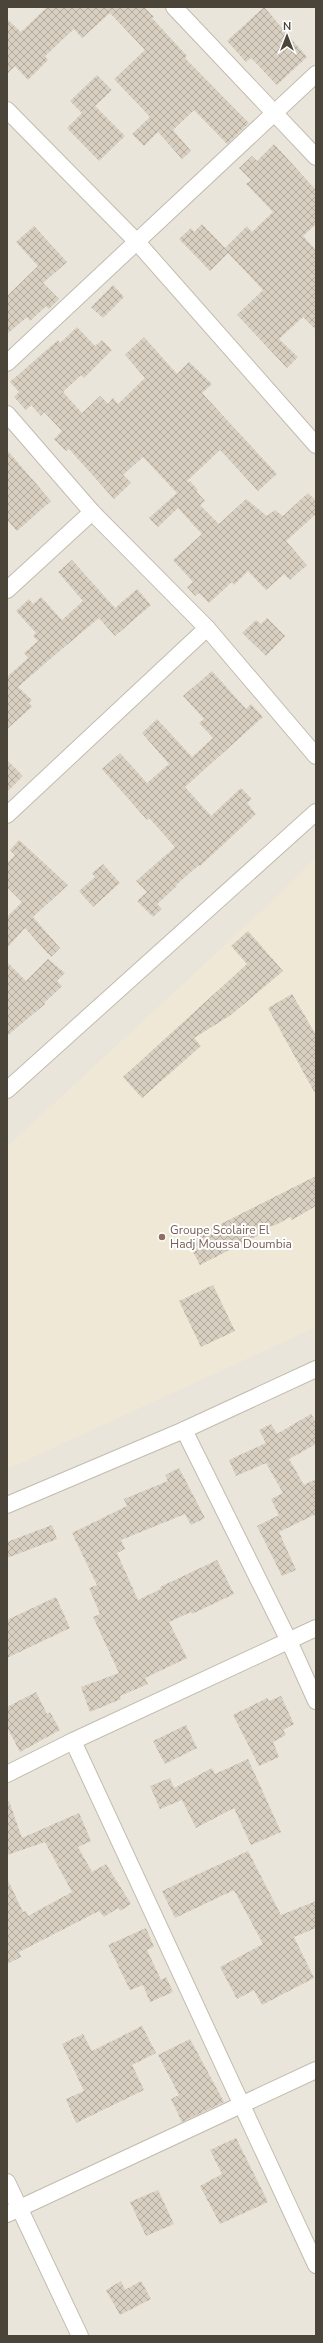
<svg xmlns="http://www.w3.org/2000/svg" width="323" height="2343" font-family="'Nunito Sans',sans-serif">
	<defs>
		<pattern id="building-cross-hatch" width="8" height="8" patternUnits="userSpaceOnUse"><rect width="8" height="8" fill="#d8cfc1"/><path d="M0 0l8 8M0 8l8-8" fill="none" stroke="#b1aa9e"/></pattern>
	</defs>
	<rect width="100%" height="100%" fill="#f6f3ec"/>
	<!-- residential -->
	<rect fill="#eae5da" x="7" y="7" width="309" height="2329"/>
	<!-- education -->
	<polygon fill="#efe8d6" points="316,857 316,1327 7,1469 7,1147 263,910"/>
	<!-- building -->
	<g fill="url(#building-cross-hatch)">
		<polygon points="47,7 144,7 154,17 152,18 187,56 185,58 249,123 227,144 194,110 173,130 191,151 182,159 158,132 144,146 132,134 150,117 114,79 145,50 110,13 82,38 74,29 45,56 48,60 28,80 15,66 7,74 7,19 21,32"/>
		<polygon points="264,7 307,57 277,85 251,58 246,62 227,41"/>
		<polygon points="97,75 112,90 95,106 125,136 99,161 67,128 82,113 70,101"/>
		<polygon points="274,144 316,190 316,224 303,236 316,250 316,330 303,317 279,339 298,357 287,368 237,315 263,290 228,253 210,271 179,239 191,228 194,232 202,224 225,248 247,226 252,232 273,212 246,184 251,180 239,168 252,156 257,161"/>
		<polygon points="34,226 67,262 43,283 59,299 49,309 46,306 30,321 27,317 7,334 7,296 38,266 16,242"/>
		<polygon points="113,285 124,297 103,318 91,307"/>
		<polygon points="77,327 95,346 102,340 112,350 84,378 81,375 63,392 82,413 100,396 108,404 113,398 118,404 145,378 125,355 144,337 177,374 189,362 212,384 202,393 277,474 258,491 220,450 187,481 189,483 190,481 198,490 196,491 205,501 200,505 219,524 246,499 267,516 275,510 283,516 308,493 316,501 316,514 286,541 307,565 290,580 284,574 266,590 248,571 234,585 232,582 209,603 199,593 195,596 187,587 193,582 173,560 202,534 178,508 158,527 149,518 177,493 143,457 123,475 131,483 114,499 69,449 66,451 54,439 62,431 44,412 41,416 31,405 26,410 14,397 19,392 10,382 58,340 60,343"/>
		<polygon points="7,450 51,501 17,531 7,520"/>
		<polygon points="72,560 115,608 137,589 151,605 115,636 99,618 56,654 18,687 32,700 29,703 32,707 7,729 7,677 28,658 24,653 38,641 33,636 36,633 16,611 29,599 33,604 41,597 62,620 83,601 58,572"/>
		<polygon points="267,618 285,636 266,656 242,633 256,620 261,624"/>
		<polygon points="212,671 246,709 251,704 263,717 185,787 211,816 241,788 252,799 247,803 256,814 200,866 199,865 176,885 177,886 157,904 162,909 153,917 137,901 147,892 136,881 175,847 149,818 147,820 102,769 120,753 147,783 169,764 142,733 157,719 192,757 213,738 199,723 204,719 183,696"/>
		<polygon points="7,760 23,776 7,792"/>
		<polygon points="19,840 68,885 33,917 60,948 51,957 25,928 7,948 7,917 22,902 7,887 7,863 15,855 10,850"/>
		<polygon points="103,864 120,883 93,907 79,891 95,877 92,873"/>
		<polygon points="248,931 283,971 231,1015 194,1038 201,1046 142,1098 123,1077 247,964 231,946"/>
		<polygon points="48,959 65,973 57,981 62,986 44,1003 45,1004 7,1036 7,962 26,981"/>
		<polygon points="292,994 316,1035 316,1095 268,1008"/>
		<polygon points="316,1176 316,1206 292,1220 290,1217 278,1224 260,1230 261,1234 200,1265 187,1241"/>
		<polygon points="213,1285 235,1331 201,1347 179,1301"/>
		<polygon points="311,1414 316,1422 316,1444 289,1459 304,1485 316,1479 316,1514 279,1532 296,1570 282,1576 257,1526 279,1515 271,1499 283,1493 266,1463 236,1476 229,1460 266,1443 259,1430 271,1424 277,1434"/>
		<polygon points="179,1468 205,1518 191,1525 185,1514 121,1540 125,1549 117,1553 138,1600 161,1589 160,1587 217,1560 234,1594 192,1614 191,1612 169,1622 187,1658 145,1678 148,1684 120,1696 121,1699 90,1712 81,1687 119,1673 93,1617 100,1614 89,1588 97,1585 72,1533 127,1506 124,1499 168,1481 165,1475"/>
		<polygon points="52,1525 57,1539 7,1558 7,1542"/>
		<polygon points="56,1597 70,1628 7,1658 7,1620"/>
		<polygon points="36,1692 47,1714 50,1712 60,1730 20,1752 7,1727 7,1707"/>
		<polygon points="281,1696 294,1724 283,1730 286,1735 273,1742 279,1757 259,1766 233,1715 267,1698 269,1701"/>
		<polygon points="186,1725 197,1748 165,1764 153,1741"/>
		<polygon points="248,1759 281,1832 251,1845 234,1808 196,1828 182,1800 160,1809 150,1786 170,1778 174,1788 212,1768 215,1774"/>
		<polygon points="7,1801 9,1801 22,1838 79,1813 91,1841 78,1847 92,1872 106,1864 131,1904 120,1911 118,1908 104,1917 99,1911 19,1952 21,1957 7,1964 7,1878 23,1912 26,1911 28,1916 72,1892 45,1842 7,1855"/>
		<polygon points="248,1851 281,1915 316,1901 316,1928 294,1937 314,1978 262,2005 254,1990 237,1999 220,1967 263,1944 234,1890 175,1918 162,1891"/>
		<polygon points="146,1928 154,1947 147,1950 161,1980 166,1977 173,1992 150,2002 143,1985 130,1990 108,1945"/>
		<polygon points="142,2026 156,2053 132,2065 144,2090 76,2123 66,2099 84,2091 62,2044 83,2034 92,2051"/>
		<polygon points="190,2039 224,2102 182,2122 171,2099 179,2095 158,2055"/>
		<polygon points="236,2138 268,2202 220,2224 200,2186 222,2174 210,2150"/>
		<polygon points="158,2190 174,2224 146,2236 130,2202"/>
		<polygon points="121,2281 125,2290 141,2281 151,2299 120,2315 106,2290"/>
	</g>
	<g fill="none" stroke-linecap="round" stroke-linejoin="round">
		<!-- minor casing -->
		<g stroke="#c2bbae" stroke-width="18">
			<g id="minor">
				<polyline points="174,7 316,157"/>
				<polyline points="7,110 137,242 316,445"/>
				<polyline points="7,363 316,74"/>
				<polyline points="7,414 92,512 207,628 316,756"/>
				<polyline points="7,590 92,512"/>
				<polyline points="7,815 207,628"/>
				<polyline points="7,1090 316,812"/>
				<polyline points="184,1430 289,1641 316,1701"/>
				<polyline points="7,1505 184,1430 316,1369"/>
				<polyline points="73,1741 316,2265"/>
				<polyline points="7,1774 73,1741 316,1628"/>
				<polyline points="7,2182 80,2336"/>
				<polyline points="7,2214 316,2070"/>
			</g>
		</g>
		<!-- minor -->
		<use href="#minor" stroke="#fff" stroke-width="16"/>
	</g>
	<!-- markers -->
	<circle fill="#8d6e63" stroke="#fff" stroke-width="1.5" cx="162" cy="1237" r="4"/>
	<g text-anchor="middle" stroke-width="4" stroke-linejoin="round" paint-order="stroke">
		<!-- education labels -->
		<g font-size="12" fill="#785e54" stroke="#fff" text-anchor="start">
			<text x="170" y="1234">Groupe Scolaire El<tspan x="170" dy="14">Hadj Moussa Doumbia</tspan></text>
		</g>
	</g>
	<!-- border -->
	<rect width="323" height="2343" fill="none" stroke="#4b4439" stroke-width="16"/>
	<!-- north arrow -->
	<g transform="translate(287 36)" stroke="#ffffff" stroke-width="3" paint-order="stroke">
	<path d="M0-3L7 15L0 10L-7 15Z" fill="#4b4439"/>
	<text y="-6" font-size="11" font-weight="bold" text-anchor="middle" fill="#4b4439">N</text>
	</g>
</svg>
